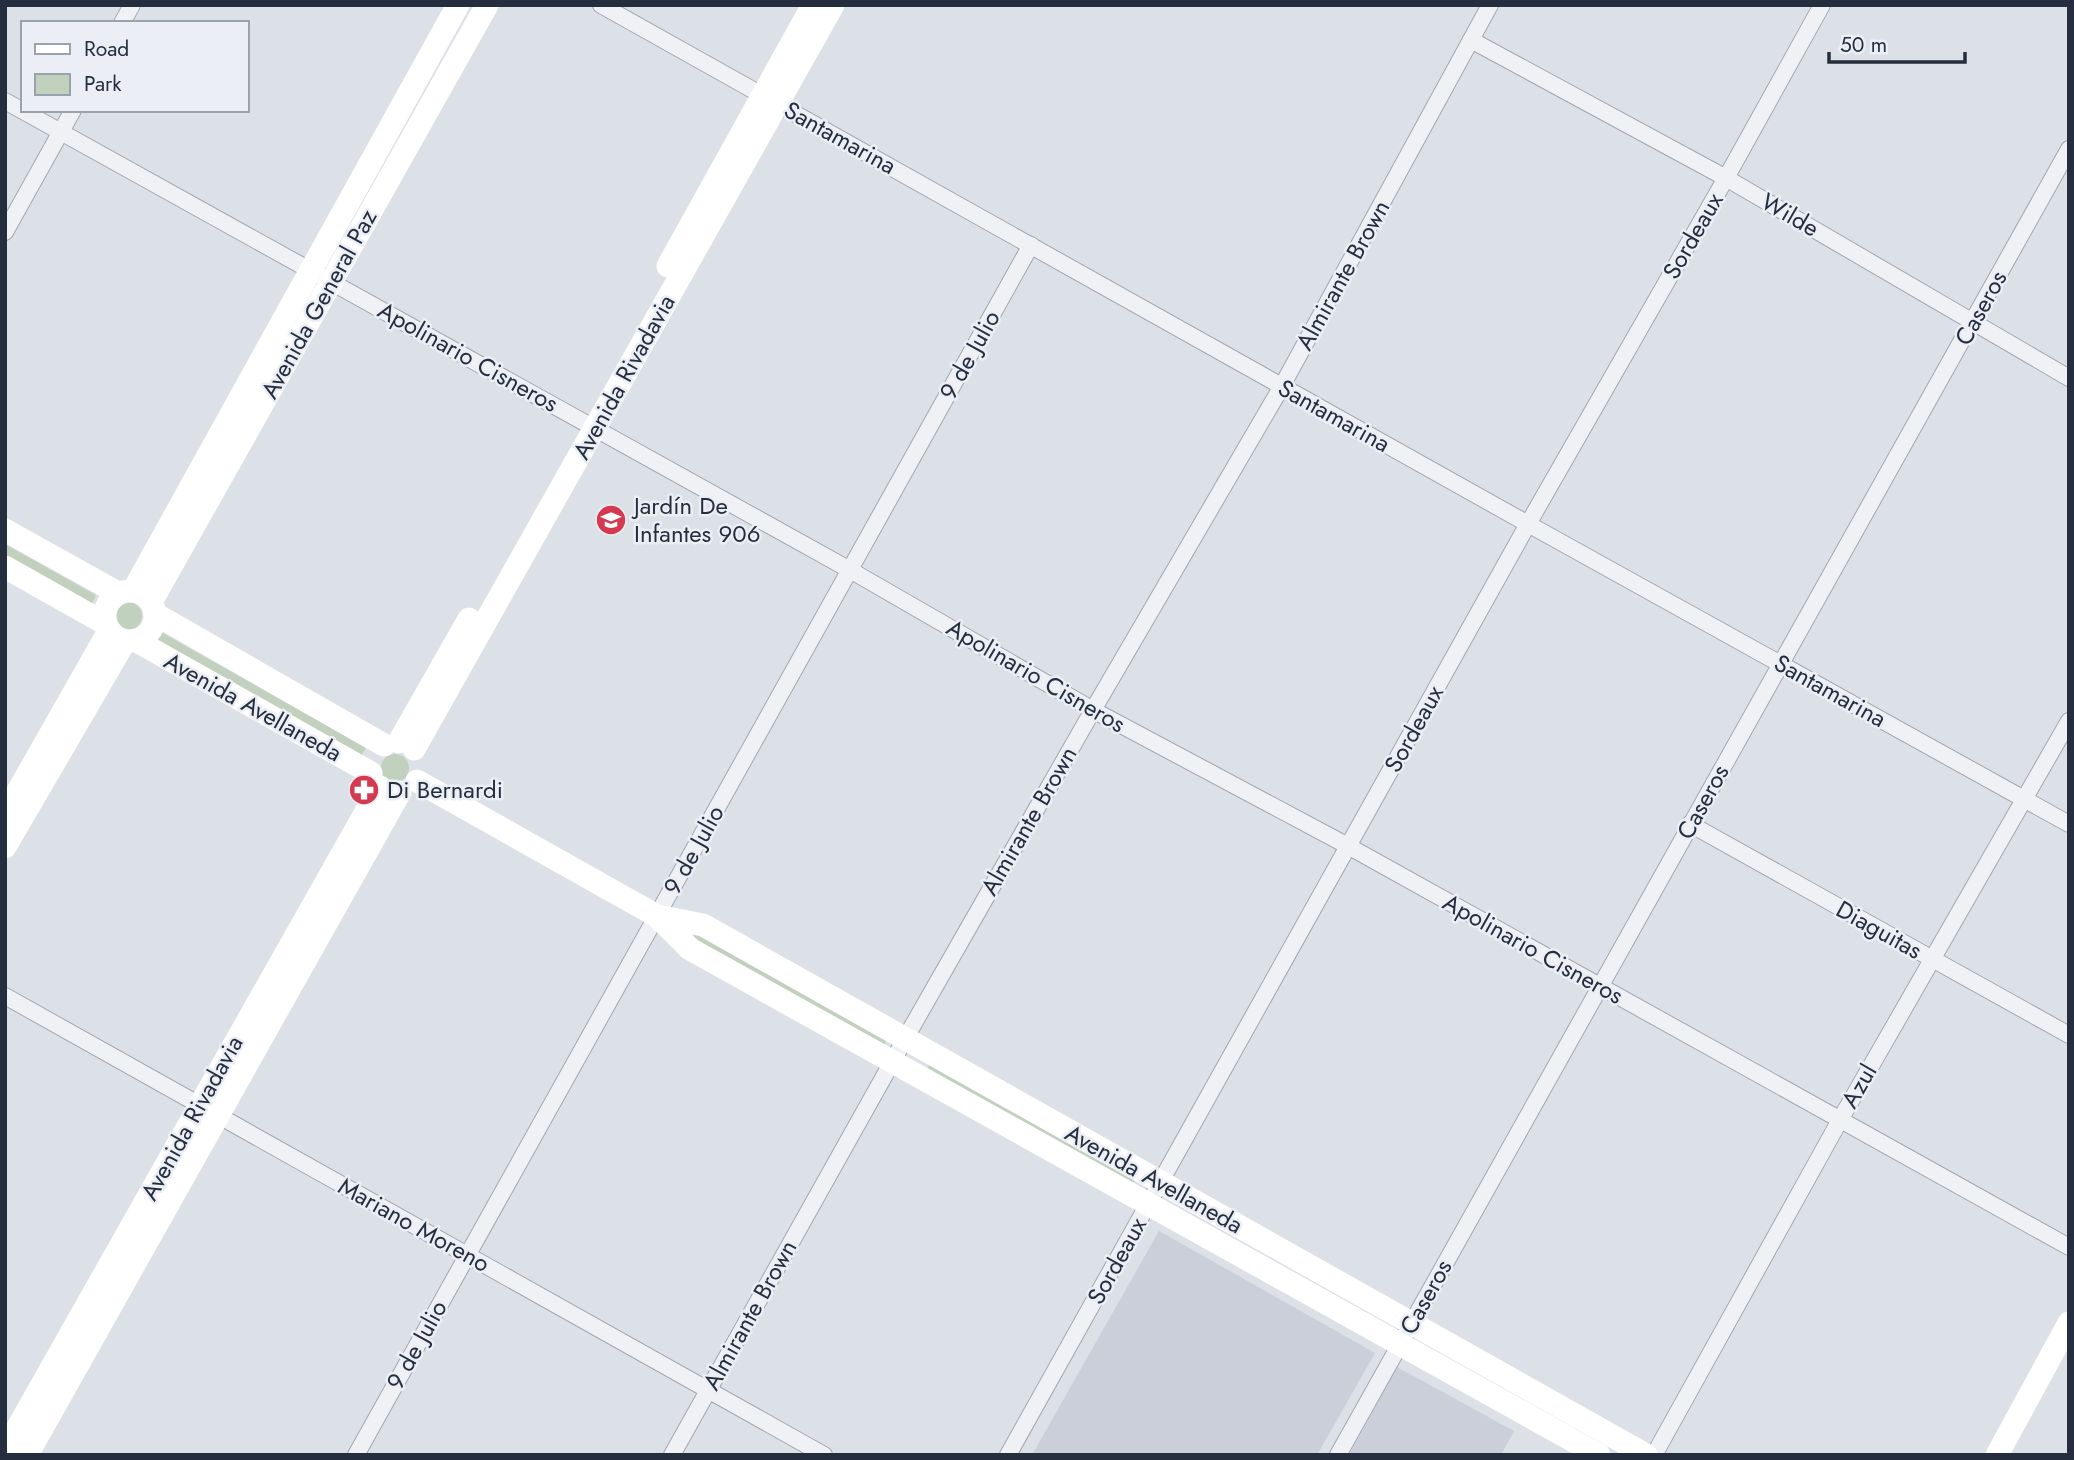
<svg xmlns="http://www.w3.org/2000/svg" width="2074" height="1460" font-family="Jost,sans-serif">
	<rect width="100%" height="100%" fill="#dce0e7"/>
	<!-- built -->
	<g fill="#cacfd9">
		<polygon points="1159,1231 1375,1353 1317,1455 1032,1455"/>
		<polygon points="1397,1367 1514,1431 1501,1455 1349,1455"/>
	</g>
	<!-- green -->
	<g fill="#c2d1bd">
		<polygon points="5,544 96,595 92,604 5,555"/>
		<circle cx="128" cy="616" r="14"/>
		<polygon points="161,632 366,748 361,756 156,640"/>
		<circle cx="395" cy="768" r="14"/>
		<polygon points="682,924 887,1040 882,1048 677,933"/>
		<polygon points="932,1060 1137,1176 1132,1185 927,1069"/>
	</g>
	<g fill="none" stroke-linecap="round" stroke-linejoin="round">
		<!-- street casing -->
		<g stroke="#a1a7b1" stroke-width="18">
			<g id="street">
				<polyline points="601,5 1528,524 2069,824"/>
				<polyline points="122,23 132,5"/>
				<polyline points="1471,40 1726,178 2069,378"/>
				<polyline points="5,101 850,570 1093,710 1348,846 2069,1247"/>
				<polyline points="5,232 73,110"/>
				<polyline points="1690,824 2069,1035"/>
				<polyline points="5,996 824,1455"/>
				<polyline points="356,1455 1031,245"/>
				<polyline points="672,1455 905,1039 1093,710 1282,386 1490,5"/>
				<polyline points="1008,1455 1528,524 1726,178 1822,5"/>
				<polyline points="1338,1455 2069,149"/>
				<polyline points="1654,1455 1840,1120 2069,721"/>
			</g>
		</g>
		<!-- street -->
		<use href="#street" stroke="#eff1f5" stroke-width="16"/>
		<!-- secondary -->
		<g stroke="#fff" stroke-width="23">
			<polyline points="668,266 813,5"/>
			<polyline points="5,530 118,593"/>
			<polyline points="5,567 106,624"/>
			<circle cx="130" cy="616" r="25"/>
			<polyline points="133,591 458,5"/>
			<polyline points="151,602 487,5"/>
			<polyline points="155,614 384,745"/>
			<polyline points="135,640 371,773"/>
			<polyline points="399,742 469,619"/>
			<polyline points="414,749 833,5"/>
			<polyline points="417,781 657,916 690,949 1599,1455"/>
			<polyline points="5,814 109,631"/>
			<polyline points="5,847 125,641"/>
			<polyline points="657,916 703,925 1646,1455"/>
			<polyline points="5,1450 380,787"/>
			<polyline points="27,1455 400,792"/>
			<polyline points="1997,1455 2069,1323"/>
		</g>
	</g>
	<!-- icons -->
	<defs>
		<g id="school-disc" transform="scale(1.575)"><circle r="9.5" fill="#d4394f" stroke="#ebeff5"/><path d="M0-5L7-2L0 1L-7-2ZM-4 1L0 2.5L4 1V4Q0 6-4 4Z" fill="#fff"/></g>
		<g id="pharmacy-disc" transform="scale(1.575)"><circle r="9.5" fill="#d4394f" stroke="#ebeff5"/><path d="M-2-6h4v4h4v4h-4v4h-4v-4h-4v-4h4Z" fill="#fff"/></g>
	</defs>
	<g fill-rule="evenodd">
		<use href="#school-disc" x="611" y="520"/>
		<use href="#pharmacy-disc" x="364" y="790"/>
	</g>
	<g text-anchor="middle" stroke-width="5" stroke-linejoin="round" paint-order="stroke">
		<!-- street labels -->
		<g font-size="24" fill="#252e3e" stroke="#ebeff5">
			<text transform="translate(840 138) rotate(29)" y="8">Santamarina</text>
			<text transform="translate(1790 215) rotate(30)" y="8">Wilde</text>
			<text transform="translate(1693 236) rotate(-60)" y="8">Sordeaux</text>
			<text transform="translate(1343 275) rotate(-61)" y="8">Almirante Brown</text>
			<text transform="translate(319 304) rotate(-61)" y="8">Avenida General Paz</text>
			<text transform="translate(1981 308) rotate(-61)" y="8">Caseros</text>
			<text transform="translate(970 355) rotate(-61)" y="8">9 de Julio</text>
			<text transform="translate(468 357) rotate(29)" y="8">Apolinario Cisneros</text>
			<text transform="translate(624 377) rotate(-61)" y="8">Avenida Rivadavia</text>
			<text transform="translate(1334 416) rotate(29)" y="8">Santamarina</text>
			<text transform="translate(1036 676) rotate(30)" y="8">Apolinario Cisneros</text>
			<text transform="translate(1830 691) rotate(29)" y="8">Santamarina</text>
			<text transform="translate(253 707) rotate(29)" y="8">Avenida Avellaneda</text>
			<text transform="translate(1414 729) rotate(-61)" y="8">Sordeaux</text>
			<text transform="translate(1703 802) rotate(-61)" y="8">Caseros</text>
			<text transform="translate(1029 821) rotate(-60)" y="8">Almirante Brown</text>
			<text transform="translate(694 850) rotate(-61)" y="8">9 de Julio</text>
			<text transform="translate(1879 930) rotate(29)" y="8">Diaguitas</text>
			<text transform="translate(1533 949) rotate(29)" y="8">Apolinario Cisneros</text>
			<text transform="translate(1859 1086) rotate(-60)" y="8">Azul</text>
			<text transform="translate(192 1118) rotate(-61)" y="8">Avenida Rivadavia</text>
			<text transform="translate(1154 1179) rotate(29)" y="8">Avenida Avellaneda</text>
			<text transform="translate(414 1225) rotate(29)" y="8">Mariano Moreno</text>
			<text transform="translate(1117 1261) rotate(-61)" y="8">Sordeaux</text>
			<text transform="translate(1426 1297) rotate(-61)" y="8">Caseros</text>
			<text transform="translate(750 1315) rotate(-61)" y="8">Almirante Brown</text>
			<text transform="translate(417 1345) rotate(-61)" y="8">9 de Julio</text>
		</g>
		<!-- poi labels -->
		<g font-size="24" fill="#252e3e" stroke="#ebeff5" text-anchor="start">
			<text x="634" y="514">Jardín De<tspan x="634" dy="28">Infantes 906</tspan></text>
			<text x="387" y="798">Di Bernardi</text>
		</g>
	</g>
	<!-- border -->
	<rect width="2074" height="1460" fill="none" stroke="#252e3e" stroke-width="14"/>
	<!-- legend -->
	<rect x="21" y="21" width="228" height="91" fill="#ebeff5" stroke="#9ca2ac" stroke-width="2"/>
	<rect x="35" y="44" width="35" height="10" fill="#ffffff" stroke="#9ca2ac" stroke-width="2"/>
	<text x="84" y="56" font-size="21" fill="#252e3e">Road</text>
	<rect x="35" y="74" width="35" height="21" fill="#c2d1bd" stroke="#9ca2ac" stroke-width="2"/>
	<text x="84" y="91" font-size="21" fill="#252e3e">Park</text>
	<!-- scale -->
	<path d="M1829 52v10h136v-10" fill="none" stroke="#252e3e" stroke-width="3.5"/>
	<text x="1840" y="52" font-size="21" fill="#252e3e" stroke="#ebeff5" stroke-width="5" paint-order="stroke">50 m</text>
</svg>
